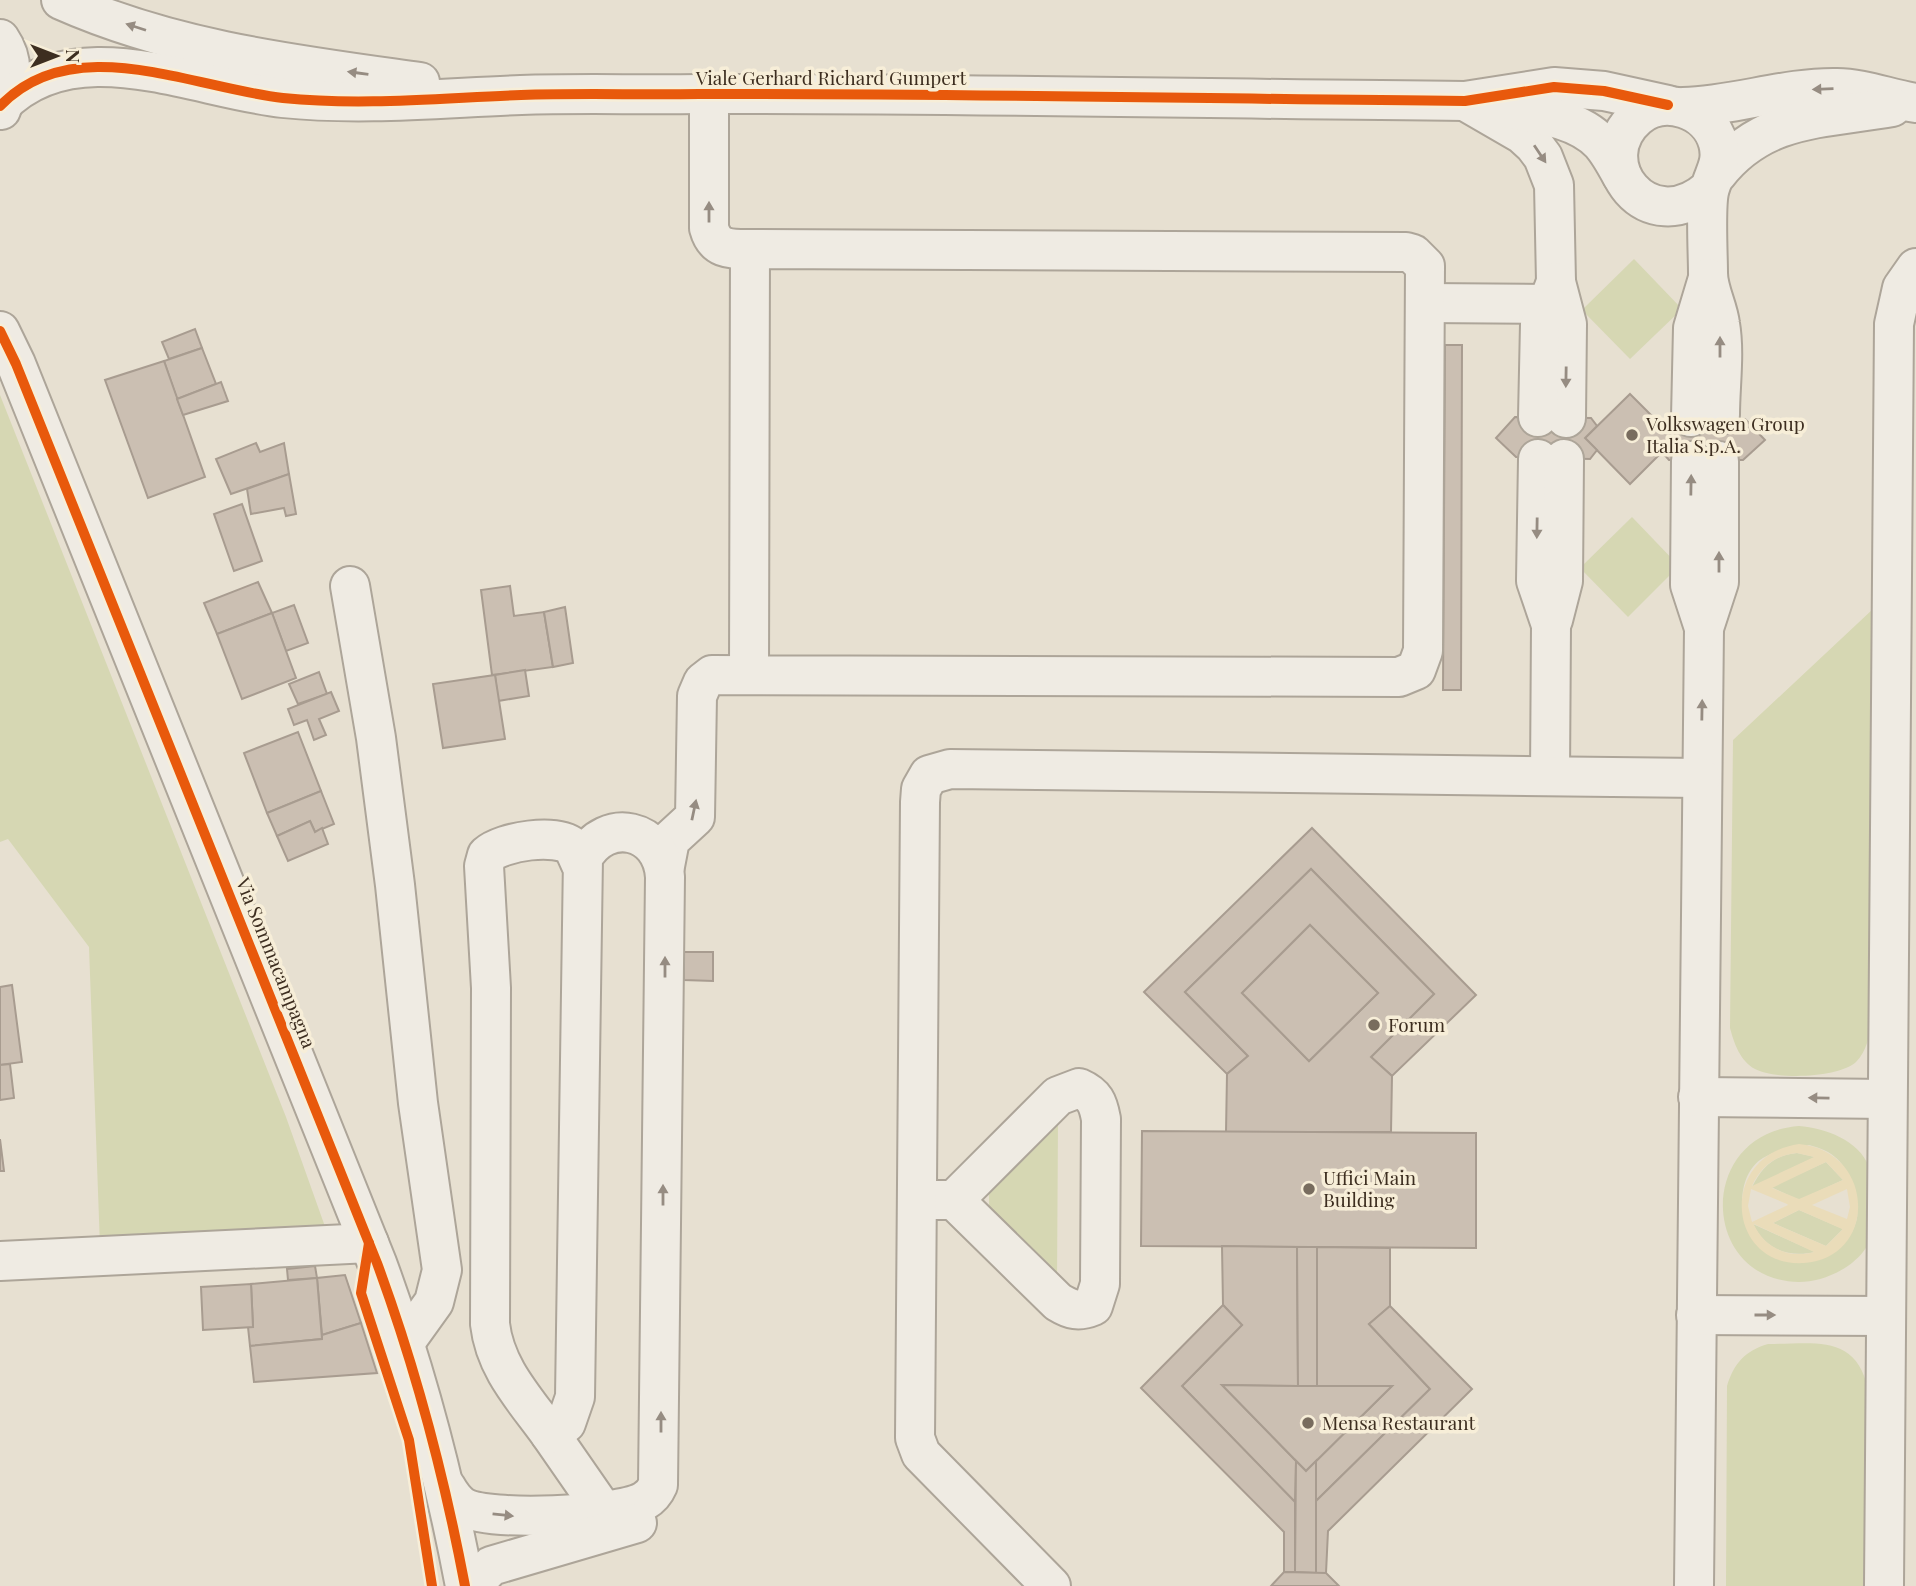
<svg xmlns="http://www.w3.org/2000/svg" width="1916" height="1586" font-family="'Playfair Display',serif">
	<rect width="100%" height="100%" fill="#e7e0d1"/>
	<!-- green -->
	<g fill="#d6d7b3" fill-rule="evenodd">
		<polygon points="1634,259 1682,309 1630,359 1582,310"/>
		<polygon points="0,395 286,1117 328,1235 100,1246 89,947 8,839 0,842"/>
		<polygon points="1632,517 1679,566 1628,617 1580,568"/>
		<path d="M 1873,609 L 1872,1022 C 1869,1036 1867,1051 1856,1062 C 1839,1078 1775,1080 1755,1069 C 1740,1061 1734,1043 1730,1028 L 1733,740 Z"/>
		<polygon points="1058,1124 1057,1282 989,1211 989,1192"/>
		<path d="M 1799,1126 C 1825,1128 1859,1140 1869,1167 C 1872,1176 1871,1189 1871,1199 C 1872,1208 1875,1221 1873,1231 C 1867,1262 1828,1282 1799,1282 C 1700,1281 1695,1134 1799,1126 ZM 1809,1145 C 1833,1151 1846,1162 1851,1186 C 1854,1197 1860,1210 1856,1222 C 1843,1265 1785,1275 1756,1244 C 1737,1222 1736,1174 1763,1158 C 1775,1150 1795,1149 1809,1145 Z"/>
		<path d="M 1797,1153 L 1815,1157 L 1752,1187 C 1762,1167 1774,1155 1797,1153 Z"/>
		<polygon points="1826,1162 1843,1180 1799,1200 1771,1187"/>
		<polygon points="1799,1210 1843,1229 1826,1246 1773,1223"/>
		<path d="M 1753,1224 L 1815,1252 C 1788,1258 1765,1249 1753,1224 Z"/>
		<path d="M 1768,1344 C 1813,1344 1857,1333 1868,1390 L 1866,1586 L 1726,1586 L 1727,1386 C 1734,1363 1745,1351 1768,1344 Z"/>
	</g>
	<!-- sand -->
	<path fill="#eadcb9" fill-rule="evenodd" d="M 1799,1144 C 1876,1151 1878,1258 1804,1263 C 1727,1268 1717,1156 1799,1144 ZM 1797,1153 L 1814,1157 L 1752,1186 C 1761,1166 1776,1155 1797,1153 ZM 1826,1162 L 1843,1180 L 1799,1199 L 1772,1188 ZM 1751,1189 L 1787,1204 L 1788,1205 L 1752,1222 L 1748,1206 ZM 1847,1189 L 1850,1207 L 1847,1219 L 1812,1205 ZM 1799,1210 L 1842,1229 L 1842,1230 L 1826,1246 L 1773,1223 ZM 1754,1225 L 1754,1224 L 1814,1252 C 1789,1259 1765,1248 1754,1225 Z"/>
	<!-- building -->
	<g fill="#cbbfb2" stroke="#a89c90" stroke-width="2" fill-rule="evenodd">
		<polygon points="195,329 202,348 169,359 162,342"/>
		<polygon points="1445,345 1462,345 1461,690 1443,690"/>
		<polygon points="202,348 216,384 177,399 164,361"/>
		<polygon points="164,361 205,477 148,498 105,380"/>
		<polygon points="221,382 228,401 183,415 177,399"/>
		<polygon points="1630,394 1675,439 1630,484 1585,438"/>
		<polygon points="1515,417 1591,418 1597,426 1585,438 1597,450 1590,459 1516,457 1496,438"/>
		<polygon points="1669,418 1745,419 1765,440 1743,460 1669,460 1662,452 1675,439 1662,426"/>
		<polygon points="256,443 260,452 284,443 289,474 231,494 216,459"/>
		<polygon points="289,474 296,514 286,516 284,508 251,514 247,489"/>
		<polygon points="242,504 262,561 234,571 214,514"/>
		<polygon points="258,582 272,613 217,634 204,603"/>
		<polygon points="510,586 514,616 544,612 553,667 492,675 481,590"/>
		<polygon points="294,605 308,643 286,651 272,613"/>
		<polygon points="565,607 573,663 553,667 544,612"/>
		<polygon points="272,613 296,678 242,699 217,634"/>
		<polygon points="525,670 529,696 498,701 495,675"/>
		<polygon points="319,672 327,694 298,704 289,684"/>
		<polygon points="495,675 505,739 443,748 433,684"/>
		<polygon points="331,692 339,711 319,719 326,735 314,740 307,720 294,725 288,709"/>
		<polygon points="298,732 321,791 267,813 244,753"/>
		<polygon points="321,791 334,824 315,832 310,821 277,836 267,813"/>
		<polygon points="310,821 315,832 322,828 328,844 288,861 277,836"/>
		<polygon points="1312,828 1476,995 1392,1076 1371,1057 1434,994 1311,869 1185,992 1248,1056 1227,1074 1144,992"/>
		<path d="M 1311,869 L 1434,994 L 1371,1057 L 1392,1076 L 1391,1132 L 1226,1132 L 1227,1074 L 1248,1056 L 1185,992 ZM 1310,925 L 1378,993 L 1309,1061 L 1242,993 Z"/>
		<polygon points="1310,925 1378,993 1309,1061 1242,993"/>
		<polygon points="684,952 713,952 713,981 684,980"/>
		<polygon points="12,985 22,1062 0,1065 0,987"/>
		<polygon points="10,1064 14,1098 0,1100 0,1065"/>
		<polygon points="1142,1131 1476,1133 1476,1248 1141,1246"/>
		<polygon points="0,1139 4,1171 0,1171"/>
		<polygon points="1222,1246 1297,1247 1298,1386 1222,1385 1296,1461 1295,1502 1182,1386 1242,1325 1223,1305"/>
		<polygon points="1297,1247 1317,1247 1317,1386 1298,1386"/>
		<polygon points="1317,1247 1390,1248 1390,1306 1369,1324 1430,1389 1316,1501 1316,1461 1392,1386 1317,1386"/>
		<polygon points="315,1266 317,1278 288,1280 287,1269"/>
		<polygon points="345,1275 361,1323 322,1335 317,1278"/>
		<polygon points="317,1278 322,1339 250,1346 248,1327 253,1327 251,1284"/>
		<polygon points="251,1284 253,1327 203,1330 201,1287"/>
		<polygon points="1223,1305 1242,1325 1182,1386 1295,1502 1295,1572 1284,1572 1284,1532 1141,1388"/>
		<polygon points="1390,1306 1472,1389 1328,1531 1326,1573 1316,1573 1316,1501 1430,1389 1369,1324"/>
		<polygon points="361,1323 377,1373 254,1382 250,1346 322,1339 322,1335"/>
		<polygon points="1222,1385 1298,1386 1392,1386 1306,1471"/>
		<polygon points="1296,1461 1306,1471 1316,1461 1316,1573 1295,1572"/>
		<polygon points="1284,1572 1326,1573 1339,1586 1271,1586"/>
	</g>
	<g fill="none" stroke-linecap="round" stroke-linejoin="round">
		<!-- minor casing -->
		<g stroke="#ada599" stroke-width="42">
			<g id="minor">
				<path d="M 61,0 C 176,51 298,65 420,82"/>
				<path d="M 0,39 C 17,64 10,83 1,110"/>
				<path d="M 709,94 L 709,228 C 715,250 730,249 750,249"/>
				<polyline points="1465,101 1522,134 1534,145 1543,157 1554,185 1556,282 1567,324 1566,418"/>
				<path d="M 0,106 C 74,29 192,88 283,98 C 362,106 441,98 521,95 C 580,93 640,95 699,94 C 955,93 1210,99 1465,101 L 1554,87 L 1604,91 L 1668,105"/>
				<path d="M 1492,106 C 1527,113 1575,115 1601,143 C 1609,152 1616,165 1622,176"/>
				<path d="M 1683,107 C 1735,106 1784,87 1837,88 C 1863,88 1890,99 1916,103"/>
				<path d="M 1717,174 C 1763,115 1824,119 1892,107"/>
				<path d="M 1709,189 C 1648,242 1586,161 1637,117 C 1664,94 1709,109 1718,143 C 1723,162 1715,171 1710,188 C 1705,203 1708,254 1708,273 C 1708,290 1718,307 1720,324 C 1725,353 1720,386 1720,415"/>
				<polyline points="1426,303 1547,304"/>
				<path d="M 0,331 L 16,364 L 377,1263 C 416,1369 444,1475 465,1586"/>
				<polyline points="1538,417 1540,324 1556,282"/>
				<polyline points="1691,417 1693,328 1708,278"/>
				<polyline points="1538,459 1536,581 1551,625 1550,776"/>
				<polyline points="1691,461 1690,585 1704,628 1694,1586"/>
				<polyline points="350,586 376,738 395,885 418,1103 442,1270 434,1302 406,1341"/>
				<polyline points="1553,620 1563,581 1564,459"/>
				<polyline points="1704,628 1719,582 1719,461"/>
				<polyline points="665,866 670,840 695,817 697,696 703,682 712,675 1399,677 1416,670 1423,651 1425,266 1413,254 1406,252 750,249 749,673"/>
				<polyline points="1698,1097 1887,1099"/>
				<path d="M 917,1200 L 954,1200 L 1058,1096 L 1079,1088 C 1095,1095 1098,1103 1101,1119 L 1100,1284 L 1093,1306 C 1079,1312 1071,1310 1058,1302 L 954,1200"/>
				<polyline points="0,1261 369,1243"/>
				<polyline points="1696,1315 1886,1316"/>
				<polyline points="550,1434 602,1509"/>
				<path d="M 446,1487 C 450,1494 455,1502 463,1507 C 489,1522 618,1516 644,1501 C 651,1497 655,1492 658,1485 L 665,877 C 662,828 606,816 583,858 L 575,1397 L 566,1423 L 550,1434 C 524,1398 495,1368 490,1324 L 491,988 L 484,866 L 487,855 C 503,841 556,833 573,847 L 582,867"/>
				<polyline points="472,1586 491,1566 637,1523"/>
				<polyline points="1051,1586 921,1454 915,1438 920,802 921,789 929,775 950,769 1701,778"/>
				<polyline points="1884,1586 1894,324 1902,288 1916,268"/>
			</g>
		</g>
		<!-- minor -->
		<use href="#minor" stroke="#efebe3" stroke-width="38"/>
		<!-- cycleway casing -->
		<g stroke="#f7eed8" stroke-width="15">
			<g id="cycleway">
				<path d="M 0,106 C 74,29 192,88 283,98 C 362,106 441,98 521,95 C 580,93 640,95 699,94 C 955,93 1210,99 1465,101 L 1554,87 L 1604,91 L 1668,105"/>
				<path d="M 0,331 L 16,364 L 377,1263 C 416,1369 444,1475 465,1586"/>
				<polyline points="369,1243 361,1293 409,1440 432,1586"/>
			</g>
		</g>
		<!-- cycleway -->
		<use href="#cycleway" stroke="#e8590c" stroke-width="10"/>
	</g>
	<!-- one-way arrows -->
	<defs><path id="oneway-solid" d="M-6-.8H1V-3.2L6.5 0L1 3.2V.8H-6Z" transform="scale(1.75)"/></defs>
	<g fill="#968c82">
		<use href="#oneway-solid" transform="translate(136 27) rotate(-162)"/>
		<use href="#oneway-solid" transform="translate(358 73) rotate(-172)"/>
		<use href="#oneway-solid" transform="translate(1823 89) rotate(178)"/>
		<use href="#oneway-solid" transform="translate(1540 154) rotate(56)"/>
		<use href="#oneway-solid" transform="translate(709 212) rotate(-90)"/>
		<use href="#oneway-solid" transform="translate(1720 347) rotate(-90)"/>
		<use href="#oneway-solid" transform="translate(1566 377) rotate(91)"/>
		<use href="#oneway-solid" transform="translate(1691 485) rotate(-89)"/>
		<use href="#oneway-solid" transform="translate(1537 528) rotate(91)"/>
		<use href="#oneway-solid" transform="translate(1719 562) rotate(-90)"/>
		<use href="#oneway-solid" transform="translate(1702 710) rotate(-89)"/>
		<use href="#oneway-solid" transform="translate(694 810) rotate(-78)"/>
		<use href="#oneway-solid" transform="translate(665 967) rotate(-90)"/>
		<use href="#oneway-solid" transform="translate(1819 1098) rotate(-179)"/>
		<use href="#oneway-solid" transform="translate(663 1195) rotate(-90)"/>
		<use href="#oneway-solid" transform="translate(1765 1315)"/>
		<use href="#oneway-solid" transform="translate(661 1422) rotate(-90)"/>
		<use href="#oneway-solid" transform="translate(503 1515) rotate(6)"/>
	</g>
	<!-- markers -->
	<g fill="#786c5e" stroke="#f7eed8" stroke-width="2.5">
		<circle cx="1632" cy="435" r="7"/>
		<circle cx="1374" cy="1025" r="7"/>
		<circle cx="1309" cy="1189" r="7"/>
		<circle cx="1308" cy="1423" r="7"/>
	</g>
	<g text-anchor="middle" stroke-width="7" stroke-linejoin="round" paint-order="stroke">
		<!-- street labels -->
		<g font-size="19" fill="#3d2e20" stroke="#f7eed8">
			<text x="831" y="85">Viale Gerhard Richard Gumpert</text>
			<text transform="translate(276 963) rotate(68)" y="7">Via Sommacampagna</text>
		</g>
		<!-- poi labels -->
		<g font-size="19" fill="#3d2e20" stroke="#f7eed8" text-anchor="start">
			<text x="1646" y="431">Volkswagen Group<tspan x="1646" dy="22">Italia S.p.A.</tspan></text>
			<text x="1388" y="1032">Forum</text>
			<text x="1323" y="1185">Uffici Main<tspan x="1323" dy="22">Building</tspan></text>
			<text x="1322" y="1430">Mensa Restaurant</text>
		</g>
	</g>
	<!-- north arrow -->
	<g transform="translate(56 56) rotate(90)" stroke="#f7eed8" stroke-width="5" paint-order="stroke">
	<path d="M0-5L12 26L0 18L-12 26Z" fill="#3d2e20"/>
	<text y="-10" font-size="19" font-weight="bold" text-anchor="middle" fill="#3d2e20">N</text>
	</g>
</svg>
